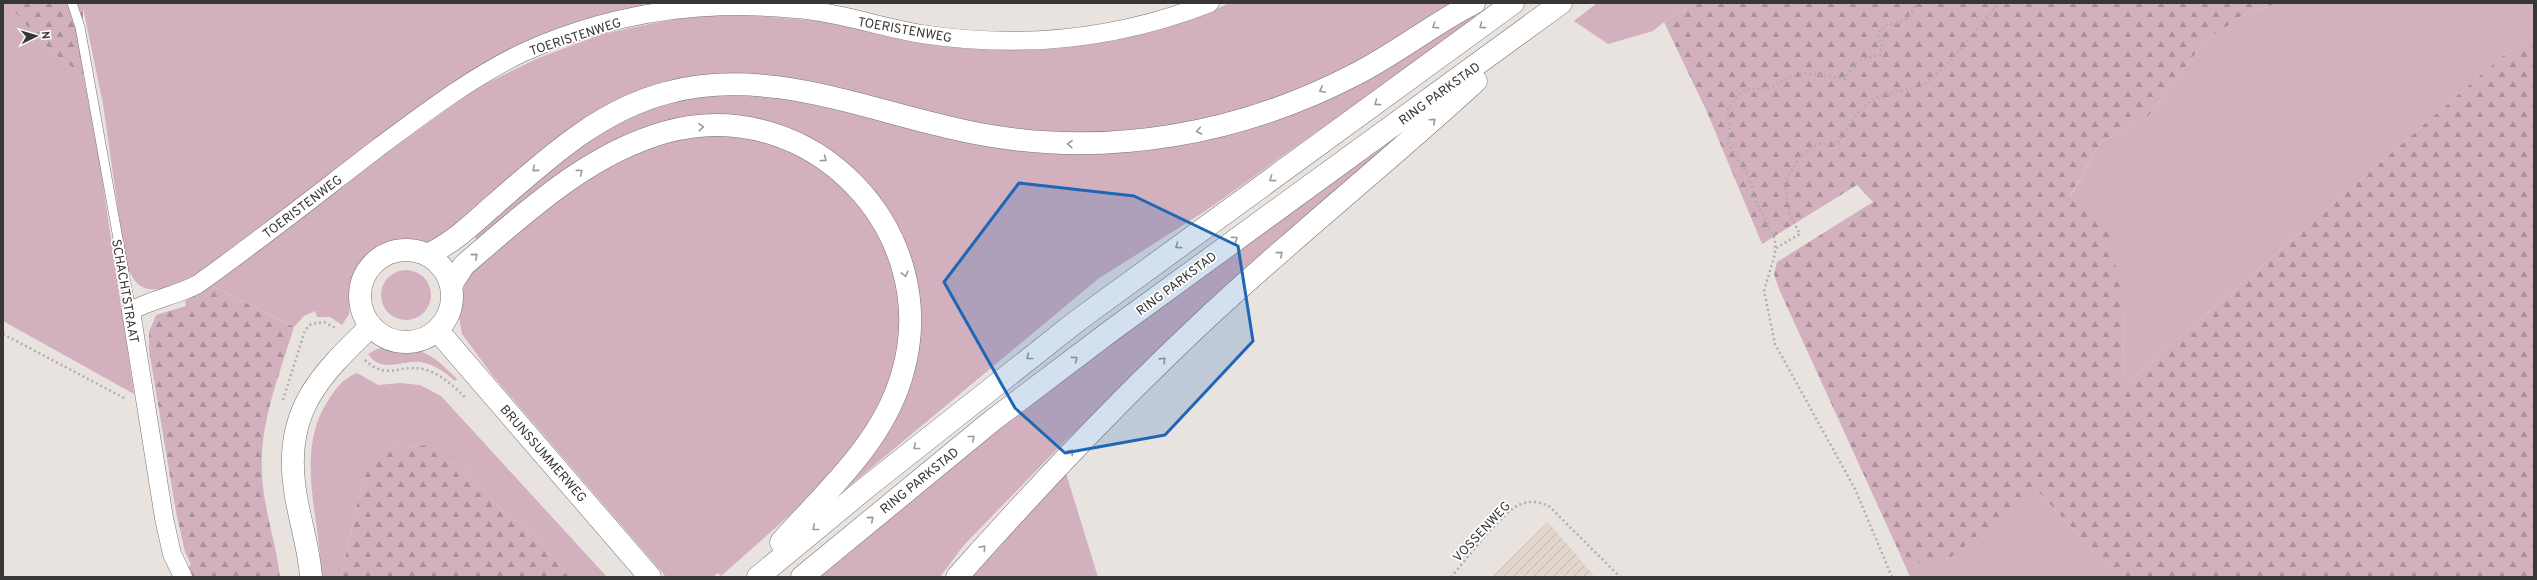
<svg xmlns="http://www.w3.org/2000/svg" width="2537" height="580" font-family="Overpass,sans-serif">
	<defs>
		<pattern id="industrial-furrows" width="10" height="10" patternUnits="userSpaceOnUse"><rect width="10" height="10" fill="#e1d5cc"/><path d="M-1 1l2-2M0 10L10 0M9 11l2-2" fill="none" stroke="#c2b7b0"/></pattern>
		<pattern id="forest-firs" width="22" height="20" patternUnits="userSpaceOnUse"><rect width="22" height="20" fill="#d2b0bd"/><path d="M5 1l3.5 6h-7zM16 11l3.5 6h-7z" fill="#ab909a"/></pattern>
	</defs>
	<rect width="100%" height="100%" fill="#e9e3e0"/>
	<!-- industrial -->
	<polygon fill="url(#industrial-furrows)" points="1548,522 1595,577 1492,577"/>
	<!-- green -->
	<g fill="#d2b0bd">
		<path d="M 3,3 L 7,3 C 30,30 52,56 83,74 L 100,164 L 134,394 L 3,321 Z"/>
		<path d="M 85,3 L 642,3 L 645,6 L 491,60 L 462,76 L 194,276 C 174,288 141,301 130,272 L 127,272 L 103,104 L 83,8 Z"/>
		<polygon points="1230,3 1460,3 1400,41 1298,94 1193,126 1067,137 907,112 669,85 497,196 431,243 396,242 375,251 359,268 352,289 349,314 342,325 330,317 317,317 315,311 304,316 294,327 210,285 375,161 477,88 536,59 602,34 669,20 704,16 746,15 819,21 877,33 957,46 1214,10"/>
		<polygon points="1597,3 1695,3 1664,22 1653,31 1608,44 1574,21"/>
		<polygon points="2277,3 2534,3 2534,34 2506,53 2124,386 2123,303 2070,197 2101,142 2147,118 2205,41 2242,16"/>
		<polygon points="1471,11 1476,18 1207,210 1098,279 841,493 869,452 916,294 834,157 684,121 479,242 471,232 526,185 614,122 676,98 756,92 945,134 1225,131"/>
		<polygon points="693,134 760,138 830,170 877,224 902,301 895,375 863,438 809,498 721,576 718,573 712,577 666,577 493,376 462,334 458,312 466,277 557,199 635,151"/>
		<path d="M 1395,139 L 1065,441 L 964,545 L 940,577 L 820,577 C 1002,420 1198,278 1395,139 Z"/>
		<circle cx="406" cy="295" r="25"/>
		<path d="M 390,347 C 426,349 432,354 457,379 L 455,381 C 445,372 434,364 420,362 C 401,360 382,374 368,354 L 377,349 Z"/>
		<path d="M 357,373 L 378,385 L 400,383 L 420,385 L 441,396 L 607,577 L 569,577 L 534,535 L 498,506 L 458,461 L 427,445 L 394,448 L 368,467 L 361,487 L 341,577 L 321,577 C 321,517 293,453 329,399 C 339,385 342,380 357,373 Z"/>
		<polygon points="1064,467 1098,577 965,577"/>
		<polygon points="2034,487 2117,577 1910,577 1899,552 1907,558"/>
	</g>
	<!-- forest -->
	<g fill="url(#forest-firs)">
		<path d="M 7,3 L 85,3 L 83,8 L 83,74 C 52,56 30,30 7,3 Z"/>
		<path d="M 1695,3 L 2277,3 L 2242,16 L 2205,41 L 2147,118 L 2101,142 L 2070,196 L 2109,233 L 2123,303 L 2124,386 L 2506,53 L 2534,34 L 2534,577 L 2117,577 L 2034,487 L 2019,503 L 1951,557 C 1931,567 1917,566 1899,552 L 1779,289 L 1774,274 L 1777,262 L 1873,202 L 1857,185 L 1762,244 L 1707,112 L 1664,22 Z"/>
		<path d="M 210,285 L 294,327 C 279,376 259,424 262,475 C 264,510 276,543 280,577 L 193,577 L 187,567 L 191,565 L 185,552 L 176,512 L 149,350 L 149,332 L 156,315 L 186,306 L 185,301 Z"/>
		<polygon points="427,445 450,452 498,506 534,535 569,577 341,577 361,487 368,467 382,449"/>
	</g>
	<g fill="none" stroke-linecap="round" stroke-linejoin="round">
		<!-- lane casing -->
		<g stroke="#77736f" stroke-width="10">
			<polyline id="lane" points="72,3 80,27 131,311"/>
		</g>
		<!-- street casing -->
		<g stroke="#77736f" stroke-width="19">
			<path id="street" d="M 183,577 L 172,554 L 164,518 L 131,311 C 152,299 176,296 198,284 C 260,240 319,193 379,147 C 425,113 470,78 522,53 C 585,24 656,8 726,6 C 755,6 785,7 814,11 C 850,16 886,28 922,34 C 1020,49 1118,39 1210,3"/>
		</g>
		<!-- secondary casing -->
		<g stroke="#77736f" stroke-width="23">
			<g id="secondary">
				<circle cx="406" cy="296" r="46"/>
				<polyline points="437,330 650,577"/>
				<path d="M 311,577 C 309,547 299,519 295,490 C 283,412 319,376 371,326"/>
			</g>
		</g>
		<!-- highway casing -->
		<g stroke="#77736f" stroke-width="23">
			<g id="highway">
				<path d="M 427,255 C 453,243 474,223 495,204 C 547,159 598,111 666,93 C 772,64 876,115 980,134 C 1108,158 1241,134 1356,74 C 1397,53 1433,24 1474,3"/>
				<path d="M 451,285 L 464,265 C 525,213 587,154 666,132 C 811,92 945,232 902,375 C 883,442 826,492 781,542"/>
				<polyline points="758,577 867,487 1077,321 1513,3"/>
				<polyline points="802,577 993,420 1112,330 1561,3"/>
				<path d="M 957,577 C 1037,487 1120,399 1208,317 C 1295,236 1388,162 1476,81"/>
			</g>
		</g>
		<!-- path -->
		<g stroke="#b2aeab" stroke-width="2.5" stroke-dasharray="2 3" stroke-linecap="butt">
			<path d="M 1776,248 L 1800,234 L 1789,213 L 1785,183 L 1799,157 L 1818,144 L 1837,144 C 1847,128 1858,107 1876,98 C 1892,90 1912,92 1928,81 C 1957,59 1975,28 2000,3"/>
			<polyline points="3,334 126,399"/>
			<path d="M 365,360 C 387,381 398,364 423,369 C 440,373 453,386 466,398"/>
			<polyline points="283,400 305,330 311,324 324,322 337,329"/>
			<path d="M 1451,577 C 1466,560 1502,511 1521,504 C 1531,500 1541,502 1550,507 L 1620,577"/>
			<path d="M 1892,577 L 1855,489 L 1775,344 L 1764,291 L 1775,254 L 1775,239 L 1755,200 L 1749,177 L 1727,142 L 1730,126 L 1727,111 L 1739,94 L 1747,89 L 1769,88 L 1792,76 L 1807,73 L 1845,79 L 1855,64 L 1863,59 L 1880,55 L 1882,46 L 1878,35 C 1884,15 1907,34 1916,3"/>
		</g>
		<!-- lane -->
		<use href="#lane" stroke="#fff" stroke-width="9"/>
		<!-- street -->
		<use href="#street" stroke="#fff" stroke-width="18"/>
		<!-- secondary -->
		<use href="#secondary" stroke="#fff" stroke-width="22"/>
		<!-- highway -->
		<use href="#highway" stroke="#fff" stroke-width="22"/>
	</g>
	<!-- one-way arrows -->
	<defs><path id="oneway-chevron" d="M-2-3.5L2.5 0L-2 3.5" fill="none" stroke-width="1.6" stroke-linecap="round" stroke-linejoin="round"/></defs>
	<g stroke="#9c9b9a">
		<use href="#oneway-chevron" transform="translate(1435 26) rotate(148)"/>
		<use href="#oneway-chevron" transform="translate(1482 26) rotate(143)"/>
		<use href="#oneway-chevron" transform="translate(1322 90) rotate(155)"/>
		<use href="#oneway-chevron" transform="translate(1377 103) rotate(144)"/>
		<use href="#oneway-chevron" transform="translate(1433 121) rotate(-42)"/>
		<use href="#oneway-chevron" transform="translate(701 127) rotate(-3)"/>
		<use href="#oneway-chevron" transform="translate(1199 131) rotate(169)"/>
		<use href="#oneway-chevron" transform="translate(1070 144) rotate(-178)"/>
		<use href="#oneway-chevron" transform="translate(824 159) rotate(36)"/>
		<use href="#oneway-chevron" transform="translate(535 169) rotate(140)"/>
		<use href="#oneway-chevron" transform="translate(580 172) rotate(-37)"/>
		<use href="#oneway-chevron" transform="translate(1272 179) rotate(144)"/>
		<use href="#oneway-chevron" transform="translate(1235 239) rotate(-36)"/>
		<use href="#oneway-chevron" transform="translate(1178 246) rotate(144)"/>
		<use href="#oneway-chevron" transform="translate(1280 254) rotate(-41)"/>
		<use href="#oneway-chevron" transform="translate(475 256) rotate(-40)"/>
		<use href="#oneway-chevron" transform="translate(905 274) rotate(75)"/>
		<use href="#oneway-chevron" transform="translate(1029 357) rotate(142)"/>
		<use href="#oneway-chevron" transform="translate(1075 359) rotate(-37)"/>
		<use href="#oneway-chevron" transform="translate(1163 360) rotate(-44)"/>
		<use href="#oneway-chevron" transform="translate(972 438) rotate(-39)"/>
		<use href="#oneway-chevron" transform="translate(916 447) rotate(141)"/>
		<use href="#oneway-chevron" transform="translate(1071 452) rotate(-46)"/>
		<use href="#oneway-chevron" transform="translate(871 519) rotate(-40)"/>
		<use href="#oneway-chevron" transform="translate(815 528) rotate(141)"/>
		<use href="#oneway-chevron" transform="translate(983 548) rotate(-49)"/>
	</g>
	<!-- marked area -->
	<path fill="#1f66b6" fill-opacity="0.2" stroke="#1f66b6" stroke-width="3" stroke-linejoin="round" d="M 1019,183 L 1134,196 L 1238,246 L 1253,341 L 1165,435 L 1065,453 L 1015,408 L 944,282 Z"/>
	<g text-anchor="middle" stroke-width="3.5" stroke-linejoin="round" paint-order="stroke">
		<!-- street labels -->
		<g font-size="13" fill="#383735" stroke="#fff">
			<text transform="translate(905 29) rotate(10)" y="5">TOERISTENWEG</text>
			<text transform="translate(575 36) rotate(-18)" y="5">TOERISTENWEG</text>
			<text transform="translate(1439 93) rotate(-36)" y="5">RING PARKSTAD</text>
			<text transform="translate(302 206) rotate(-37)" y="5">TOERISTENWEG</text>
			<text transform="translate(1176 283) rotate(-37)" y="5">RING PARKSTAD</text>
			<text transform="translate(126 291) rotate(80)" y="5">SCHACHTSTRAAT</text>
			<text transform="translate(544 453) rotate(49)" y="5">BRUNSSUMMERWEG</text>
			<text transform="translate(919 480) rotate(-39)" y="5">RING PARKSTAD</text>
			<text transform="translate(1481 531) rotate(-47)" y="5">VOSSENWEG</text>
		</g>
	</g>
	<!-- border -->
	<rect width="2537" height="580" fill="none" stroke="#383735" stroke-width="8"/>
	<!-- north arrow -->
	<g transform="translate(36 36) rotate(85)" stroke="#ffffff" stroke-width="3" paint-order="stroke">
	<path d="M0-3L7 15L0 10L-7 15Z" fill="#383735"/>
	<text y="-6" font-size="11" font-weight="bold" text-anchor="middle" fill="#383735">N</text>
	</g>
</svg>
